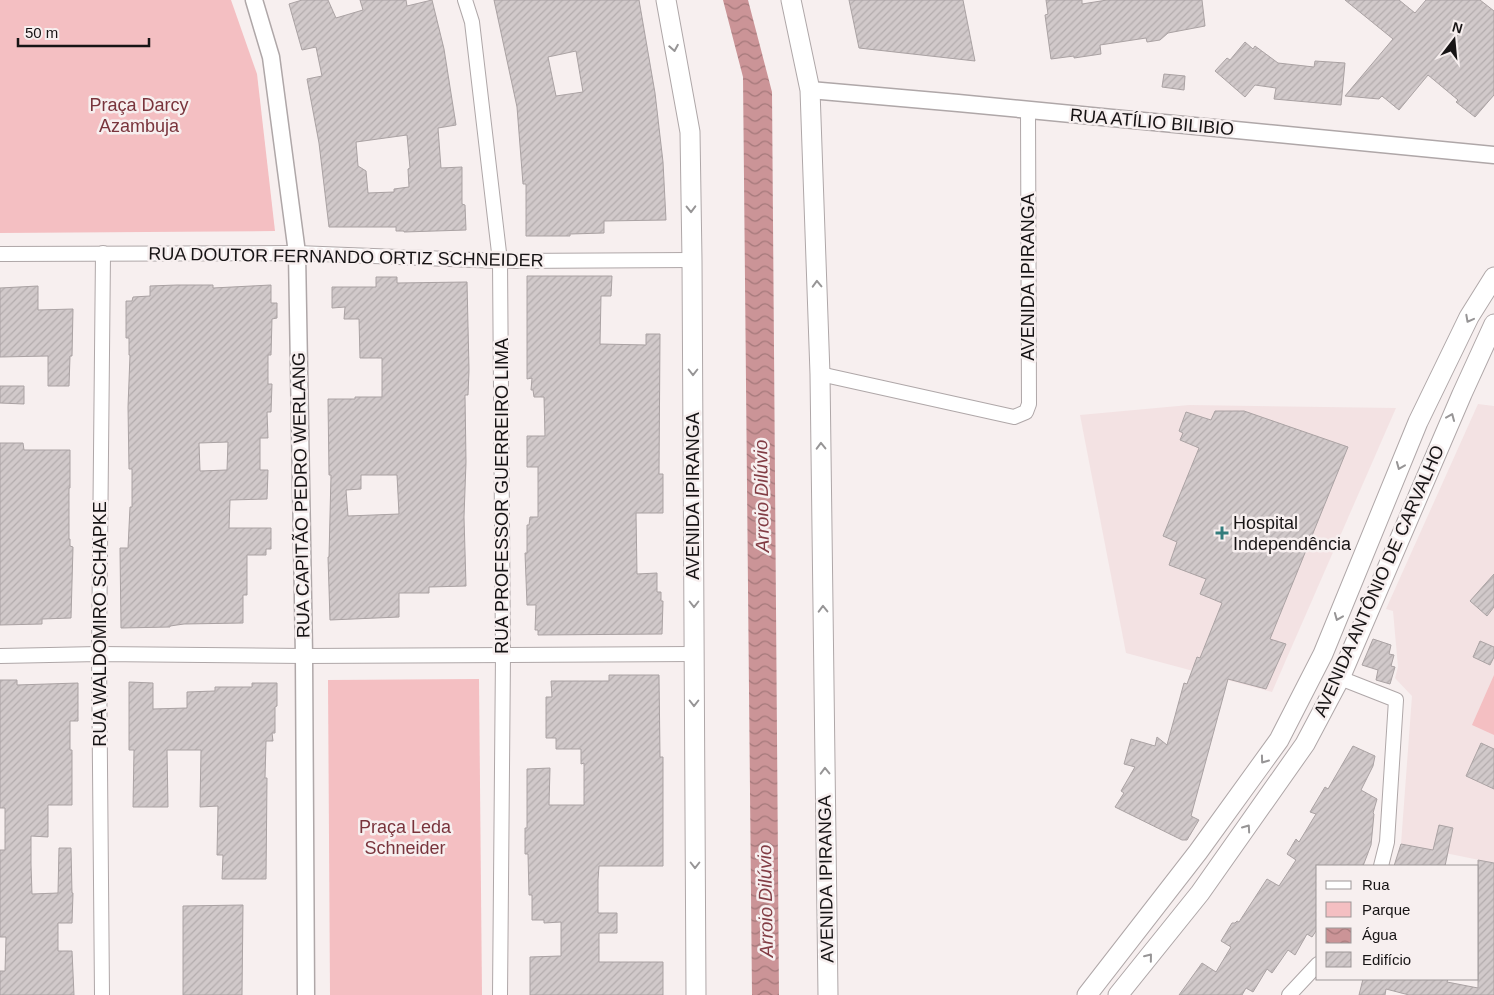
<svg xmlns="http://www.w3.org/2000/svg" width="1494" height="995" font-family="Helvetica,sans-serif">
	<defs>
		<pattern id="water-waves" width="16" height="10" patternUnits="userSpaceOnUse" patternTransform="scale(1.25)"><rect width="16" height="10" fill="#cb9497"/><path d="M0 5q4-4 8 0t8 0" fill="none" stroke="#a4787a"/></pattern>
		<pattern id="building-hatch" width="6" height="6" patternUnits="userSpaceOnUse" patternTransform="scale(1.25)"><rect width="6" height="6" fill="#d1c9ca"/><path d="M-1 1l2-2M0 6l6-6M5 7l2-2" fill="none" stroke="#b3acad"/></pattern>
	</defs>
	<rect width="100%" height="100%" fill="#f7efef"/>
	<!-- built -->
	<g fill="#f3e2e3">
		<polygon points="1478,404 1494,406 1494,863 1401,844 1412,696 1395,678 1398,667 1393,611 1386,609"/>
		<polygon points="1189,405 1396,408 1272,692 1126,653 1080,415"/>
	</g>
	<!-- green -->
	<g fill="#f4bfc2">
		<polygon points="0,0 231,0 257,74 275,231 0,233"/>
		<polygon points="1494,675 1494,735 1472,725"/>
		<polygon points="479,679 482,995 330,995 328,680"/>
	</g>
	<!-- water -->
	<polygon fill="url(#water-waves)" points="723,0 748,0 772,92 779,995 752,995 743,77"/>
	<!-- building -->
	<g fill="url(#building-hatch)" stroke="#aaa2a3" fill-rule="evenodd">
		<path d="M 302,0 L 328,0 L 336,18 L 363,10 L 360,0 L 406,0 L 407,6 L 432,0 L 444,49 L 456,125 L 438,128 L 441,168 L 462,167 L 462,204 L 465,205 L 466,230 L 404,232 L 404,231 L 396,231 L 396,227 L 329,227 L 319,143 L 307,79 L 322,76 L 316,47 L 302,50 L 289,4 ZM 407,135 L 410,168 L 408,169 L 409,187 L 394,189 L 394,192 L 368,193 L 366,171 L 358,166 L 356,142 Z"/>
		<path d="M 494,0 L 639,0 L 655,93 L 663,162 L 666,220 L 604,221 L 604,233 L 570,234 L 570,236 L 526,236 L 526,184 L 523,184 L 517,107 ZM 576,51 L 583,92 L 556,96 L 548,57 Z"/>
		<polygon points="849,0 963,0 975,61 859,48"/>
		<polygon points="1046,0 1082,0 1082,4 1107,0 1202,0 1205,26 1168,33 1160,40 1147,42 1146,38 1100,45 1101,54 1074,58 1074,56 1051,59 1045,15 1048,14"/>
		<polygon points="1345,0 1399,0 1415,13 1426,0 1480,0 1494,11 1494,95 1475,117 1456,102 1458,100 1428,75 1399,110 1382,96 1379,99 1345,96 1393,39"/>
		<polygon points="1245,42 1253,49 1255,46 1278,63 1314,67 1315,61 1345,63 1341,105 1274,99 1276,88 1255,85 1245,97 1215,71 1227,58 1230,60"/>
		<polygon points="1164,74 1185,76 1184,90 1162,87"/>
		<polygon points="527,276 612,276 611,296 601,296 600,344 646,345 646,334 660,334 659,474 663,474 663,513 636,513 637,574 657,573 657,592 661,592 661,601 663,601 662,634 538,635 538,630 535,630 536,605 527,605 525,553 527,553 527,525 529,525 530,517 538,517 538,467 527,467 527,436 545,436 544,397 534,397 533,390 531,390 532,378 527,379"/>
		<path d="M 376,277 L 397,277 L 397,283 L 467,282 L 469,370 L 468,395 L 465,395 L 466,462 L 464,517 L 466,586 L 429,587 L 429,593 L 399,593 L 399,617 L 330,620 L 328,557 L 329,557 L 331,475 L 329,475 L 328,399 L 355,399 L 355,397 L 382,397 L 382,358 L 360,358 L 359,319 L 344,319 L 345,307 L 332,308 L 332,287 L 376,287 ZM 361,475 L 397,475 L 399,514 L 348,516 L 346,490 L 361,489 Z"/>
		<path d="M 177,285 L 213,285 L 213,288 L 271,285 L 271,303 L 277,303 L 277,318 L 272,319 L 271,355 L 268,355 L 268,384 L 272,384 L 271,412 L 267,412 L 268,438 L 260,438 L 260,470 L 268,470 L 267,499 L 230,500 L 229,528 L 271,528 L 271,549 L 266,549 L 266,555 L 247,555 L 247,595 L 243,595 L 243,623 L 184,624 L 170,626 L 170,627 L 121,628 L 120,548 L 128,548 L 130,507 L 132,507 L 132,469 L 129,469 L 128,407 L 130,355 L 129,355 L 129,338 L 126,338 L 126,301 L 132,301 L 133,297 L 150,296 L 150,286 ZM 228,442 L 227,470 L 200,471 L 199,443 Z"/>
		<polygon points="38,286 38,310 73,309 72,356 70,356 69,386 48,386 48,356 0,357 0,288"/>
		<polygon points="0,386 24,386 24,404 0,403"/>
		<polygon points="1215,411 1244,411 1348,447 1270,639 1286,644 1266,689 1228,679 1191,816 1199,820 1187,840 1182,840 1115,807 1124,793 1121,791 1135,767 1124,764 1131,739 1155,746 1157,737 1167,745 1184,683 1187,684 1197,657 1200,658 1222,603 1200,594 1206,579 1169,565 1177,542 1163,536 1199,448 1180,440 1183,433 1179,431 1186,412 1211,420"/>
		<polygon points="0,443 23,443 24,450 70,450 70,488 69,488 69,539 70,539 70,546 73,547 71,618 42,619 42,624 0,625"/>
		<polygon points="1494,574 1494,607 1487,616 1470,601"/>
		<polygon points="1373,639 1391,645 1389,654 1394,655 1391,666 1395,667 1390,684 1376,680 1378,670 1362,665"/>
		<polygon points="1480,641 1494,647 1494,657 1490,665 1473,657"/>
		<polygon points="609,675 659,675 660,757 663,757 663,866 599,866 598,880 598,913 617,913 617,933 599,933 599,962 663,962 663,995 530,995 530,957 561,956 561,922 544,923 544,920 532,920 532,895 529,895 528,854 525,854 525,828 527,828 527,769 550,768 549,805 584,805 584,763 581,764 581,749 556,749 556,738 546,738 546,697 552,697 551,681 609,681"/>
		<polygon points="0,680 17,680 17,685 78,683 78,721 70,721 70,750 72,750 72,805 48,805 48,837 31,836 31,865 32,894 58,893 59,848 71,848 72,893 73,893 72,923 58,923 58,951 72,951 74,995 0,995 0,971 5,971 6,937 0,937 0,850 5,850 5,808 0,808"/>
		<polygon points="129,682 153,683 153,709 187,708 187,692 215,691 215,687 252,687 252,683 277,683 277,706 275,707 275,733 272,733 273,741 266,741 265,778 267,778 266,879 222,879 223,855 217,855 218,806 200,807 201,750 167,750 168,807 133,807 134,750 129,750"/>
		<polygon points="1481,743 1494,749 1494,789 1466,776"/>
		<polygon points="1353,746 1375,756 1373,766 1361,790 1377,799 1373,813 1374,814 1371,845 1363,866 1318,866 1318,928 1312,937 1307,934 1295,955 1288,950 1272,973 1267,969 1253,992 1246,988 1242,995 1179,995 1202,963 1216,972 1231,947 1221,941 1232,923 1235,923 1237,921 1239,922 1267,879 1279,886 1296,860 1287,854 1296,839 1299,842 1316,814 1310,812 1325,787 1328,789"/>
		<polygon points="1439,825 1453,828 1445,866 1394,866 1401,844 1433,850"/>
		<polygon points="1478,860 1494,863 1494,995 1409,995 1386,989 1385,995 1359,995 1363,979 1448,979 1447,982 1478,988"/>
		<polygon points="243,905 242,995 183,995 183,906"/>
	</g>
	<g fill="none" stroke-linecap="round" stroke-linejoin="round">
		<!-- minor casing -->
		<g stroke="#afa7a8" stroke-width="16">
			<g id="minor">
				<polyline points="465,0 472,22 500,261 503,654 500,995"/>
				<polyline points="0,254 297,253 500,261 692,260"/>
				<polyline points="820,374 1014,417 1026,412 1029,404 1028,110"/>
				<polyline points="0,656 99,654 304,656 694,654"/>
				<polyline points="1340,678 1396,700 1387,842 1381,866"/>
				<polyline points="102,995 99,654 103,253"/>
				<polyline points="1289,995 1318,964"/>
			</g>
		</g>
		<!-- tertiary casing -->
		<g stroke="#afa7a8" stroke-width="19">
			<g id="tertiary">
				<polyline points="254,0 271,57 297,253 304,656 306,995"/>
				<polyline points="810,90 958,103 1494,155"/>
			</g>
		</g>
		<!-- secondary casing -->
		<g stroke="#afa7a8" stroke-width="21">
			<g id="secondary">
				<polyline points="666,0 690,132 692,260 696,995"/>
				<polyline points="791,0 810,90 820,374 828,995"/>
				<polyline points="1087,995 1198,852 1279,740 1323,654 1418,422 1469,317 1494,277"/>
				<polyline points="1118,995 1200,893 1305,744 1340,678 1462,394 1494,324"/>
			</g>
		</g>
		<!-- minor -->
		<use href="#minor" stroke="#fff" stroke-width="14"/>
		<!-- tertiary -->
		<use href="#tertiary" stroke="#fff" stroke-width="16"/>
		<!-- secondary -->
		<use href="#secondary" stroke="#fff" stroke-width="19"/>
	</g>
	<!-- one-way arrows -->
	<defs><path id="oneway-chevron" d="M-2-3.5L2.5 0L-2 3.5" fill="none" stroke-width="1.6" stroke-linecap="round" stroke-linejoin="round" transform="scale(1.25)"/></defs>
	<g stroke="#979596">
		<use href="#oneway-chevron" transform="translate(674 48) rotate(80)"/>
		<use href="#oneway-chevron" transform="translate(691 209) rotate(89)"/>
		<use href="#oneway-chevron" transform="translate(817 284) rotate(-92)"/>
		<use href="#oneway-chevron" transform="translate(1469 319) rotate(118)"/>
		<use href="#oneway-chevron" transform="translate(693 372) rotate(90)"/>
		<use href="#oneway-chevron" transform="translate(1451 417) rotate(-67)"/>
		<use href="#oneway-chevron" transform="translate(821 446) rotate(-91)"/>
		<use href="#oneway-chevron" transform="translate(1400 466) rotate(112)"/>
		<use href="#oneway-chevron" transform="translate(694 604) rotate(90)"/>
		<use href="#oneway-chevron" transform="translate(823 609) rotate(-91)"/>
		<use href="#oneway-chevron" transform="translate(1338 617) rotate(112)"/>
		<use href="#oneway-chevron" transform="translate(694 703) rotate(90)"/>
		<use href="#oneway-chevron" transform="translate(1264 760) rotate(126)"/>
		<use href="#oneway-chevron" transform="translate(825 771) rotate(-91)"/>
		<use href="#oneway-chevron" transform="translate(1247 828) rotate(-55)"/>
		<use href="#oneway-chevron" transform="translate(695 865) rotate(90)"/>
		<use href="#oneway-chevron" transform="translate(1149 957) rotate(-51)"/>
	</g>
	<!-- markers -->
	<path fill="#337c7c" stroke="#f7efef" stroke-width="2" d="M1219.5 525.5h5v5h5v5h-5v5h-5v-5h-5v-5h5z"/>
	<g text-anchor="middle" stroke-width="5" stroke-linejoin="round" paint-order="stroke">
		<!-- park labels -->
		<g font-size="18" fill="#79343c" stroke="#f7efef">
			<text x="139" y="111">Praça Darcy<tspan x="139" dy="21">Azambuja</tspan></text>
			<text x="405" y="833">Praça Leda<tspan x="405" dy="21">Schneider</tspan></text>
		</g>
		<!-- street labels -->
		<g font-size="18" fill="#171415" stroke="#f7efef">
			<text transform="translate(1152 122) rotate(5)" y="6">RUA ATÍLIO BILIBIO</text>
			<text transform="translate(346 257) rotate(1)" y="6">RUA DOUTOR FERNANDO ORTIZ SCHNEIDER</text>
			<text transform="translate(1028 277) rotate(-90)" y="6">AVENIDA IPIRANGA</text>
			<text transform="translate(301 495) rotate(-91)" y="6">RUA CAPITÃO PEDRO WERLANG</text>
			<text transform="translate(502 496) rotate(-90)" y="6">RUA PROFESSOR GUERREIRO LIMA</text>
			<text transform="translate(693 496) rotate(-90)" y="6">AVENIDA IPIRANGA</text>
			<text transform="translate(1379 581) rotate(-66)" y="6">AVENIDA ANTÔNIO DE CARVALHO</text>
			<text transform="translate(100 624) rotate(-90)" y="6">RUA WALDOMIRO SCHAPKE</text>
			<text transform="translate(826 879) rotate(-91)" y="6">AVENIDA IPIRANGA</text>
		</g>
		<!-- poi labels -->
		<g font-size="18" fill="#171415" stroke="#f7efef" text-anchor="start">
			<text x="1233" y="529">Hospital<tspan x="1233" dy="21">Independência</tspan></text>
		</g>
		<!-- water labels -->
		<g font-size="19" font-style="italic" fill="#823c44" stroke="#f7efef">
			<text transform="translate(761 496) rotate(-91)" y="7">Arroio Dilúvio</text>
			<text transform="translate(765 901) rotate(-91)" y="7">Arroio Dilúvio</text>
		</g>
	</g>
	<!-- legend -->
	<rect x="1316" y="865" width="162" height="115" fill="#f7efef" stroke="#9d9798"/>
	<rect x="1326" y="881" width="25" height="8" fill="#ffffff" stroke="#9d9798"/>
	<text x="1362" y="890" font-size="15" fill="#171415">Rua</text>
	<rect x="1326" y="902" width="25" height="15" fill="#f4bfc2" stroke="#9d9798"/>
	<text x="1362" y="915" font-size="15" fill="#171415">Parque</text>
	<rect x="1326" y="928" width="25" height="15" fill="url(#water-waves)" stroke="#9d9798"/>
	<text x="1362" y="940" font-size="15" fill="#171415">Água</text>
	<rect x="1326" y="952" width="25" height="15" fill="url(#building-hatch)" stroke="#9d9798"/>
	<text x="1362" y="965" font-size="15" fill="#171415">Edifício</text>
	<!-- north arrow -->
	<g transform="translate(1454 40) rotate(16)" stroke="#f7efef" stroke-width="4" paint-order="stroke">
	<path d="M0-4L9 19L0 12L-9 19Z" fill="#171415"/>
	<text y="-8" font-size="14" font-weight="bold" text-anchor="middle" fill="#171415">N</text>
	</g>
	<!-- scale -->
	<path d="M18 38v8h131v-8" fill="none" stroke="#171415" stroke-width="2.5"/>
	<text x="25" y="38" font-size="15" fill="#171415" stroke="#f7efef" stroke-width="4" paint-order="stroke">50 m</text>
</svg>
